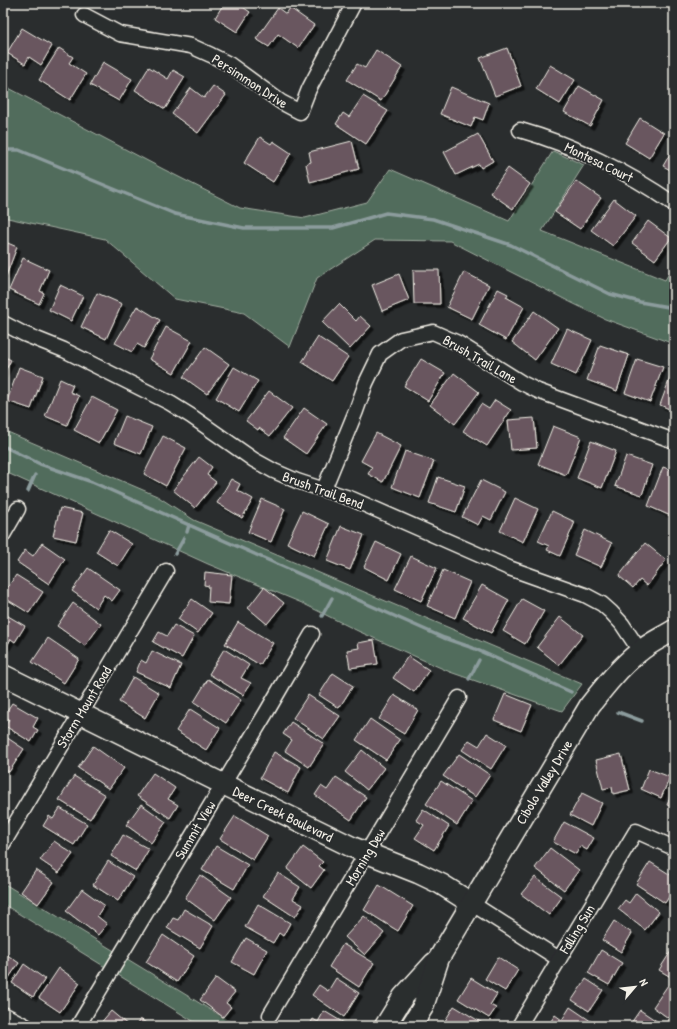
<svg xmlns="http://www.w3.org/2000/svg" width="677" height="1029" font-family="'Patrick Hand',sans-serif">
	<defs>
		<filter id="shadow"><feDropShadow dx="3.5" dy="3.5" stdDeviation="0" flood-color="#0009"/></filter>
	</defs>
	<rect width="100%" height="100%" fill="#2a2d2e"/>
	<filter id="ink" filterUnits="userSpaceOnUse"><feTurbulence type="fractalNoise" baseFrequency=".025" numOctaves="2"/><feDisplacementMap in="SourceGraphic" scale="8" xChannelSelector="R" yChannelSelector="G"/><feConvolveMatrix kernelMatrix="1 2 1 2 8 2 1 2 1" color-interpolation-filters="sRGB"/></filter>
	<g filter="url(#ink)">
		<!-- green -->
		<g fill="#516c5b" stroke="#a2aea2">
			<polygon points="3,85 163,169 240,208 305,218 367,202 390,169 509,221 553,151 584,165 542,231 665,280 674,265 674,344 605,319 568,301 450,241 375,240 317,278 290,347 244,313 175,299 105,239 3,217"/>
			<polygon points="3,430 157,496 194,520 582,684 562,711 450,672 358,631 302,603 208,564 3,471"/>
			<polygon points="3,883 237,1026 201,1026 3,904"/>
		</g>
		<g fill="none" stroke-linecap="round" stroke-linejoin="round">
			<!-- stream -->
			<g stroke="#8c9c9d" stroke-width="3.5">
				<polyline points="3,150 19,150 175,214 244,228 333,228 386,213 433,219 511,245 610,294 640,302 674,308"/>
				<polyline points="3,446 40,464 92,482 444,638 473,648 571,692"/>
				<polyline points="28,491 35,475"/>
				<polyline points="187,532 189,525"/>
				<polyline points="175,554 184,538"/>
				<polyline points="322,616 332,598"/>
				<polyline points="469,679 479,660"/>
				<polyline points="618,712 642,721"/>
			</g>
		</g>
		<!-- building -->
		<g fill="#69575f" stroke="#f4f1e8" filter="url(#shadow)">
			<polygon points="224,3 237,3 250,12 237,32 215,18"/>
			<polygon points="278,8 286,14 290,8 314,25 298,48 278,34 269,47 256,39"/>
			<polygon points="22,28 52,46 41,65 29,57 25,64 7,53"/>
			<polygon points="59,48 73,57 69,63 86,74 70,100 39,80"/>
			<polygon points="507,48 521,86 495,96 480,58"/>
			<polygon points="376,50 402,67 381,101 347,80 357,64 365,68"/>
			<polygon points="103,62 132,79 119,101 90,85"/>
			<polygon points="550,65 575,80 560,104 536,89"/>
			<polygon points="149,67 168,79 173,70 185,77 165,109 135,90"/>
			<polygon points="213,86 226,95 198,133 172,114 191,88 204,98"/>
			<polygon points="579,86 604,100 590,126 564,112"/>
			<polygon points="451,87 489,103 483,120 475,117 471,127 440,114"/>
			<polygon points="363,96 388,111 366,144 336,124 343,113 349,117"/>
			<polygon points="640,118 664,133 649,158 625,143"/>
			<polygon points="478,134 493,161 481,168 479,164 456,175 444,152"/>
			<polygon points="260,137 271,144 273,141 291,153 273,182 244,163"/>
			<polygon points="352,141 359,169 310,182 306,164 311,162 309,152"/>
			<polygon points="674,147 674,172 663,166"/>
			<polygon points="508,168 530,184 513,209 490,193"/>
			<polygon points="576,181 601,198 580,229 555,212"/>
			<polygon points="614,199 636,216 613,246 591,230"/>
			<polygon points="648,221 671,238 655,260 632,243"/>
			<polygon points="3,241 17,247 6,276 3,275"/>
			<polygon points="23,258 49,270 40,291 44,293 39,304 9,290"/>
			<polygon points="413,270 439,270 440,304 414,304"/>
			<polygon points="464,272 489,285 472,319 447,307"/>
			<polygon points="399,274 409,300 382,311 372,285"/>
			<polygon points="60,285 83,296 71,321 49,310"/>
			<polygon points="498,289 508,294 506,297 524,307 506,340 479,325"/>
			<polygon points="97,293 122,304 106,339 81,327"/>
			<polygon points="339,304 356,321 360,316 371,326 350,349 322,322"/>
			<polygon points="137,306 160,320 144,348 137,344 132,352 115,343"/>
			<polygon points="534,311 558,328 535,360 512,342"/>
			<polygon points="166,327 192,341 174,373 149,359"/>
			<polygon points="567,329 592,340 576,375 551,364"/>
			<polygon points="318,337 348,357 332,381 302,362"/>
			<polygon points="600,345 629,355 617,391 587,380"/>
			<polygon points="205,347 229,364 207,394 183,377"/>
			<polygon points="3,356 11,360 3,375"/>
			<polygon points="421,359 445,373 428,401 404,386"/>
			<polygon points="637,359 663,367 650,402 625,393"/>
			<polygon points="19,367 43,376 31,409 7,401"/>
			<polygon points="234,367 258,381 239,412 216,398"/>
			<polygon points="673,370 674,370 674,411 660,405"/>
			<polygon points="454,373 479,392 455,424 430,405"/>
			<polygon points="60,379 73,385 70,392 79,396 67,425 45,416"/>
			<polygon points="269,391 292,408 270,436 259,428 258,430 246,421"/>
			<polygon points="92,397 117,410 99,443 74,430"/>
			<polygon points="495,400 511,410 487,446 463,431 481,404 489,409"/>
			<polygon points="304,408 327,424 306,454 283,438"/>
			<polygon points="125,416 152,427 141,454 114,443"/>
			<polygon points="534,418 537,448 511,450 508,420"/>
			<polygon points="553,426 581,437 566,475 538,464"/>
			<polygon points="376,433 401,446 383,482 368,474 372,467 361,461"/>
			<polygon points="163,436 186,448 166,486 144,474"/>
			<polygon points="591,441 616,451 602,488 577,478"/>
			<polygon points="405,451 434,461 420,498 392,487"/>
			<polygon points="626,456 652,465 642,495 615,486"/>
			<polygon points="199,457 212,467 207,475 216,482 195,508 173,490"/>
			<polygon points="663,467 674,471 673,517 648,506"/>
			<polygon points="438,477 465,486 456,512 429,503"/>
			<polygon points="231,479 240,484 237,490 253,499 242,518 217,503"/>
			<polygon points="481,480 505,492 491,520 483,516 478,525 462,517"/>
			<polygon points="515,498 538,509 523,542 500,531"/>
			<polygon points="262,499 285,509 271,542 248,532"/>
			<polygon points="60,508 83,513 76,541 53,536"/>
			<polygon points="302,511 329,524 314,556 287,543"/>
			<polygon points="552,511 575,522 560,556 547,550 549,546 538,541"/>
			<polygon points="341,526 364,535 350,570 327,561"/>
			<polygon points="109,530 132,544 118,566 96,552"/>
			<polygon points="585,530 612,543 601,567 574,555"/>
			<polygon points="376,542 401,554 389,580 364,567"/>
			<polygon points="42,543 65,559 49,584 17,562 25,550 33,556"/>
			<polygon points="645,543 666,560 647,586 640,580 633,588 619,576"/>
			<polygon points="411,556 437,568 421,601 395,589"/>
			<polygon points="88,568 120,590 112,601 104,595 96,608 72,591"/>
			<polygon points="443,570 470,582 455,618 427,606"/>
			<polygon points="205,572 232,575 229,604 208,602 209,586 204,585"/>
			<polygon points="16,575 43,592 29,613 3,597 3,584 8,587"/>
			<polygon points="482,585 509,600 491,633 463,618"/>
			<polygon points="264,587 284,603 267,624 248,608"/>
			<polygon points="192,599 212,613 198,633 178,619"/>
			<polygon points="522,599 544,611 525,644 503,631"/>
			<polygon points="73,603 101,624 85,646 57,626"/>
			<polygon points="3,613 25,626 15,642 11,639 6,647 3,646"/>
			<polygon points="560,617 583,635 559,665 537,647"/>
			<polygon points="238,622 273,643 260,665 225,644"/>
			<polygon points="174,625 194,636 182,658 153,642 159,632 167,636"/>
			<polygon points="48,638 79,659 64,683 32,662"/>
			<polygon points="374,640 378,664 350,668 347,650 359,648 358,643"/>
			<polygon points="224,649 249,665 241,678 251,683 243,695 209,674"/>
			<polygon points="152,651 181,665 171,688 136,672 141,660 146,663"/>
			<polygon points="408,656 429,670 414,692 393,678"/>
			<polygon points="333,673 353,686 339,708 319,695"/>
			<polygon points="133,677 159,693 145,718 119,702"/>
			<polygon points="208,679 241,700 226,723 194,702"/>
			<polygon points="505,694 532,705 521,731 494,720"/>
			<polygon points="308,695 340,716 324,739 293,718"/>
			<polygon points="394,695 418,710 404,734 379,719"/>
			<polygon points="12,703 38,718 33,727 38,730 31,742 5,726 9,719 4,715"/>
			<polygon points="190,709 220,728 206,750 176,731"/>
			<polygon points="370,719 400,740 386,760 356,740"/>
			<polygon points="291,722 324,744 309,767 285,751 292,740 283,734"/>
			<polygon points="487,733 506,745 491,769 462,750 469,740 479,746"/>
			<polygon points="3,735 24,749 9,772 3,768"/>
			<polygon points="93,746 124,768 109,789 78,768"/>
			<polygon points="362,750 384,768 367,790 345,772"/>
			<polygon points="274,752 301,767 288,793 260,778"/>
			<polygon points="459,754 490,775 475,797 443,776"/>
			<polygon points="621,754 630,790 613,794 612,787 603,789 596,760"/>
			<polygon points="649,769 670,777 661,798 641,789"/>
			<polygon points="153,773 175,788 168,799 178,805 170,818 137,796"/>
			<polygon points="74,776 105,795 90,819 59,800"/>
			<polygon points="336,777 366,797 351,820 315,795 321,786 327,790"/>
			<polygon points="441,781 472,801 457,825 426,804"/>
			<polygon points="674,788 674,808 667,805"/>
			<polygon points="582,793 602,803 591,826 570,815"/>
			<polygon points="141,804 166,822 151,843 126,825"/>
			<polygon points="60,808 87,824 74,845 43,826 49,816 53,819"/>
			<polygon points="423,809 449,826 434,850 415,838 424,825 416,820"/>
			<polygon points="235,816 268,836 253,860 220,839"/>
			<polygon points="564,822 594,838 587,850 580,846 576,854 553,842"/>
			<polygon points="123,835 149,849 136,871 111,856"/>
			<polygon points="54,841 73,854 59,873 40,860"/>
			<polygon points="216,846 248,865 234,889 202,870"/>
			<polygon points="303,847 323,862 319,866 324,870 311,888 287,869"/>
			<polygon points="550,848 579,870 564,890 535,868"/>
			<polygon points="108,861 133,877 118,901 93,885"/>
			<polygon points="650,862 674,877 674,889 665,903 636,884"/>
			<polygon points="36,870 54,882 38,904 21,892"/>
			<polygon points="278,873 300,887 293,899 303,905 295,917 263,896"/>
			<polygon points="200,875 231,897 215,920 185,898"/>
			<polygon points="535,877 562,897 549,915 521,894"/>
			<polygon points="379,885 413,906 398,931 364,910"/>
			<polygon points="82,889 104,905 97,916 107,924 98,935 66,911"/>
			<polygon points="636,893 659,912 645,930 618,909 625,900 629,903"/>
			<polygon points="258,904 290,923 283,936 279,933 273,943 245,927"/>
			<polygon points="184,909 213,926 200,948 167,928 173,918 178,920"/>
			<polygon points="364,916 384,933 365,955 345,937"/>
			<polygon points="614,921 632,933 621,952 602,940"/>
			<polygon points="163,935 194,956 177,982 146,962"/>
			<polygon points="246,938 267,950 254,974 232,962"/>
			<polygon points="343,944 374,963 359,987 329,967"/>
			<polygon points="673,948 674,948 674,979 659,970"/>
			<polygon points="601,950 622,963 609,985 588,973"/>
			<polygon points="3,952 19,963 6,982 3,980"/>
			<polygon points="498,957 518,970 505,991 485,979"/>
			<polygon points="24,964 45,979 33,997 12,983"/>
			<polygon points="59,968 80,983 60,1012 39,998"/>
			<polygon points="216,978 235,992 226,1003 231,1007 223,1017 200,1000"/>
			<polygon points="336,978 359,993 344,1017 312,995 319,985 328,991"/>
			<polygon points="471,978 497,994 490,1005 496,1008 489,1018 458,999"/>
			<polygon points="586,979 603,990 589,1011 572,1000"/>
			<polygon points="668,985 674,989 674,1016 671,1020 653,1007"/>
			<polygon points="454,1006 484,1024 483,1026 442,1026"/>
			<polygon points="570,1007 598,1026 552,1026 549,1024 555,1015 562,1020"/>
			<polygon points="640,1010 664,1026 629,1026"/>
			<polygon points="111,1011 129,1026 98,1026"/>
			<polygon points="324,1011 349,1026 309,1026 313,1019 318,1022"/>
			<polygon points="140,1019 151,1026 136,1026"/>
		</g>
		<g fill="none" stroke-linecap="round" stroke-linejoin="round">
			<!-- street casing -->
			<g stroke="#f4f1e8" stroke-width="17">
				<g id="street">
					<polyline points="84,15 120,34 191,46 211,55 229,64 281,102 300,112 309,89 354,3"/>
					<path d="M 520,130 C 573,145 628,172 674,204"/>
					<polyline points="3,323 24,334 64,350 170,403 191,416 254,460 274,471 297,481 352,499 509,568 585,595 602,604 611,612 622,624 640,651"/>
					<polyline points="324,489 356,411 366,383 380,354 401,339 433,332 458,343 522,383 538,391 674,441"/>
					<polyline points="3,535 18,509"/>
					<polyline points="3,844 166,571"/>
					<polyline points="471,903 559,959"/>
					<polyline points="3,1014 26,1026"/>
					<polyline points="270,1015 459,698"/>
					<polyline points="78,1026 266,713 312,634"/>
					<polyline points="519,1026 636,831 674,848"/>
				</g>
			</g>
			<!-- secondary casing -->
			<g stroke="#f4f1e8" stroke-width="23">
				<g id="secondary">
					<polyline points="3,675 223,784 352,847 418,873 441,884 471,903"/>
					<polyline points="385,1026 403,997 434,963"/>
					<path d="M 411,1026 L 423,1007 L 439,958 L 590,705 C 605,686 620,667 639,652 C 649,643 663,637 674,630"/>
				</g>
			</g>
			<!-- street -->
			<use href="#street" stroke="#2a2d2e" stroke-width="14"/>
			<!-- secondary -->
			<use href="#secondary" stroke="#2a2d2e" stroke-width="20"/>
		</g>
	</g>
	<g text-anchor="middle" stroke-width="4" stroke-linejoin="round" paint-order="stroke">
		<!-- street labels -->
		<g font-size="14" fill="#f4f1e8" stroke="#2a2d2e">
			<text transform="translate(250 81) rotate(33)" y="5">Persimmon Drive</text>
			<text transform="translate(599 162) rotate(26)" y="5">Montesa Court</text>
			<text transform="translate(480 359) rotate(30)" y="5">Brush Trail Lane</text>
			<text transform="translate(323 490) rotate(20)" y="5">Brush Trail Bend</text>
			<text transform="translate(84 707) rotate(-59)" y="5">Storm Mount Road</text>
			<text transform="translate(544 782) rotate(-59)" y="5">Cibolo Valley Drive</text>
			<text transform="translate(283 814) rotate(26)" y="5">Deer Creek Boulevard</text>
			<text transform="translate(195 830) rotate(-59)" y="5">Summit View</text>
			<text transform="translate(365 857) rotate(-59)" y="5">Morning Dew</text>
			<text transform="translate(577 929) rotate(-59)" y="5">Falling Sun</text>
		</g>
	</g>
	<!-- margin -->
	<rect width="677" height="1029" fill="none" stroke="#2a2d2e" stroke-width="16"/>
	<rect x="8" y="8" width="661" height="1013" fill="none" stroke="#f4f1e8" stroke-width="1.5" filter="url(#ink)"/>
	<!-- north arrow -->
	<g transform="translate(635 987) rotate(62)" stroke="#2a2d2e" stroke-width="3" paint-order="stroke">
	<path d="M0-3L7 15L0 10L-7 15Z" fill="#f4f1e8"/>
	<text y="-6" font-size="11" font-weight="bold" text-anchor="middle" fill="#f4f1e8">N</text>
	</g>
</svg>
